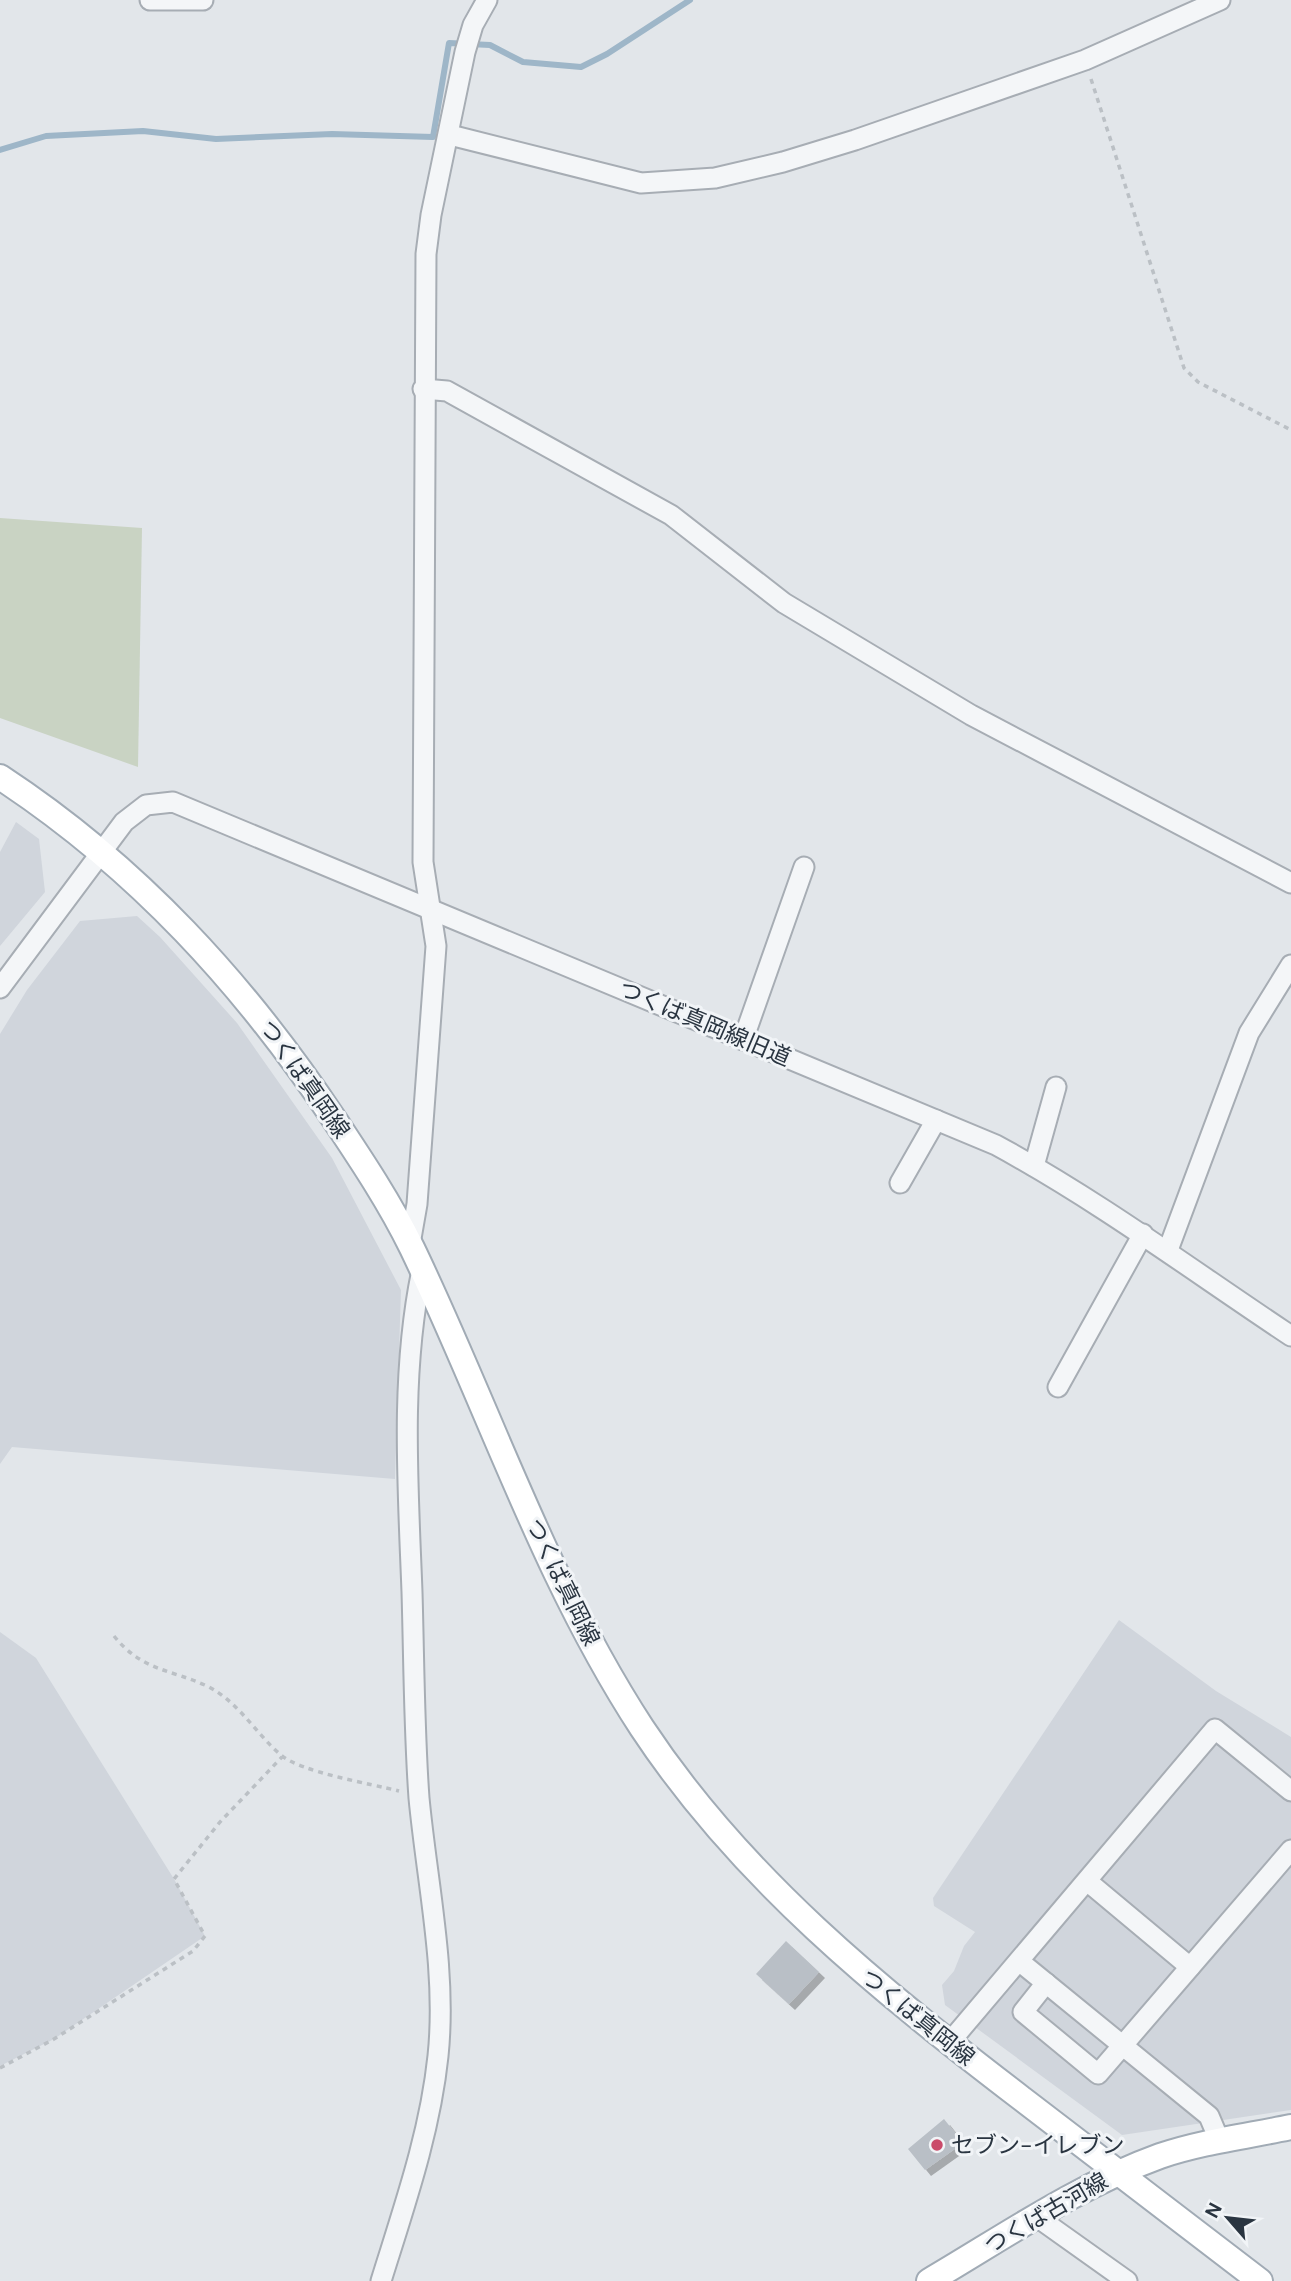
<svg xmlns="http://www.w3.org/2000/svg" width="1291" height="2281" font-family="'DM Sans','Noto Sans JP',sans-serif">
	<defs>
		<filter id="shadow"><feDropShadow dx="6" dy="6" stdDeviation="0" flood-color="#0004"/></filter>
	</defs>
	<rect width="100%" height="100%" fill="#e2e6ea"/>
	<!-- built -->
	<g fill="#d0d5dc">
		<polygon points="16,822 39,839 45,892 0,946 0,852"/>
		<polygon points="137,916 160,937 237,1023 332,1158 401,1290 395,1479 12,1447 0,1464 0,1034 27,990 80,921"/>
		<polygon points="1119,1620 1216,1691 1291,1737 1291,2110 1122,2135 945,2005 942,1985 954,1971 964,1946 975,1932 934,1906 933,1898"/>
		<polygon points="0,1632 36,1658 174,1879 205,1936 54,2039 0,2066"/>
	</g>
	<!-- green -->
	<polygon fill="#c9d3c3" points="0,518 142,528 138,767 0,718"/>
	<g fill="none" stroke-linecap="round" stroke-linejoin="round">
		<!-- stream -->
		<polyline stroke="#9eb6c8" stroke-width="6" points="0,150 46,136 143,131 216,139 332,134 433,137 449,43 490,45 523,62 581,67 607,54 690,0"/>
	</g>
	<!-- building -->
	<g fill="#b9bfc6" filter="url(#shadow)">
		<polygon points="786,1941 819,1972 789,2004 756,1974"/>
		<polygon points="944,2119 963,2143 925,2170 908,2149"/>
	</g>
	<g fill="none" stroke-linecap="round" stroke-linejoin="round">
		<!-- minor casing -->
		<g stroke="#a7adb4" stroke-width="23">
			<g id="minor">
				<polyline points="150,0 203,0"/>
				<polyline points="450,135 641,183 715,178 783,162 855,140 1085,60 1220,0"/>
				<polyline points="423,389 447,391 671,515 784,603 971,715 1291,883"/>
				<path d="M 0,988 L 124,822 L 146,805 L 173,802 L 996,1145 C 1099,1201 1193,1271 1291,1336"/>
				<polyline points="743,1040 804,867"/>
				<polyline points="1034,1166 1056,1087"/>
				<polyline points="900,1183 936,1120"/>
				<polyline points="410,1244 417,1204 436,946 423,862 426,254 431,215 465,52 473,25 487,0"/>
				<polyline points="1168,1250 1249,1033 1291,965"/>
				<polyline points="1058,1387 1143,1234"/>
				<polyline points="1087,1881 1190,1967"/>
				<polyline points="1019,1961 1209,2116 1220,2142"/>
				<polyline points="1046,1983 1023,2012 1098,2074 1291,1850"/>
				<polyline points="949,2043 1215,1729 1291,1791"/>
				<polyline points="1037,2217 1127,2281"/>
				<path d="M 381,2281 C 404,2207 430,2133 438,2056 C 447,1970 427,1883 419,1798 C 414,1729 414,1660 412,1592 C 408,1485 400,1375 422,1270"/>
			</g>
		</g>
		<!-- major casing -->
		<g stroke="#a1abb5" stroke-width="28">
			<g id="major">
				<path d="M 0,777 C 137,867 244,984 334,1119 C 362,1161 390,1203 412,1248 C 489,1408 544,1578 642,1728 C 741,1878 880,1990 1021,2098 C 1101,2159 1181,2220 1260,2281"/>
				<path d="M 929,2281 C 1004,2237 1077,2186 1160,2156 C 1201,2142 1248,2136 1291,2127"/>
			</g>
		</g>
		<!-- path -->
		<g stroke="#bbc0c5" stroke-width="3.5" stroke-dasharray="5 5" stroke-linecap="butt">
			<polyline points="1091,79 1184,368 1198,382 1291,430"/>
			<path d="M 114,1636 C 142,1671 170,1669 207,1686 C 239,1702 255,1733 281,1755 C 300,1772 372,1784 399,1791"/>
			<polyline points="0,2068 54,2039 193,1951 205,1936 174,1879 220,1822 282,1757"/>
		</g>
		<!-- minor -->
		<use href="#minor" stroke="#f4f6f8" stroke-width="19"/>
		<!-- major -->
		<use href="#major" stroke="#fff" stroke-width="24"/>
	</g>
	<!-- markers -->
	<circle fill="#ca4b6a" stroke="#f1f4f7" stroke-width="2.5" cx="937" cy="2145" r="7"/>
	<g text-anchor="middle" stroke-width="6" stroke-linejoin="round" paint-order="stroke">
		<!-- street labels -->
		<g font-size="23" fill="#2a3541" stroke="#f1f4f7">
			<text transform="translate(705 1023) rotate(23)" y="8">つくば真岡線旧道</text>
			<text transform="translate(305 1079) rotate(55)" y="8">つくば真岡線</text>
			<text transform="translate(563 1582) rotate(64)" y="8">つくば真岡線</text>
			<text transform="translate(918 2017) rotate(39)" y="8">つくば真岡線</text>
			<text transform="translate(1046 2213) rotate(-30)" y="8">つくば古河線</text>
		</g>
		<!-- poi labels -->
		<g font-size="23" fill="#2a3541" stroke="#f1f4f7" text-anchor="start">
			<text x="951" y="2153">セブン-イレブン</text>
		</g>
	</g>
	<!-- north arrow -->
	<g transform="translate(1228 2218) rotate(298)" stroke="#f1f4f7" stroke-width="5" paint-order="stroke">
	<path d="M0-5L12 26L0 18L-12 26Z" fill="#2a3541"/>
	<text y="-10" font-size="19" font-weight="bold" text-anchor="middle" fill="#2a3541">N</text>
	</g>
</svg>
